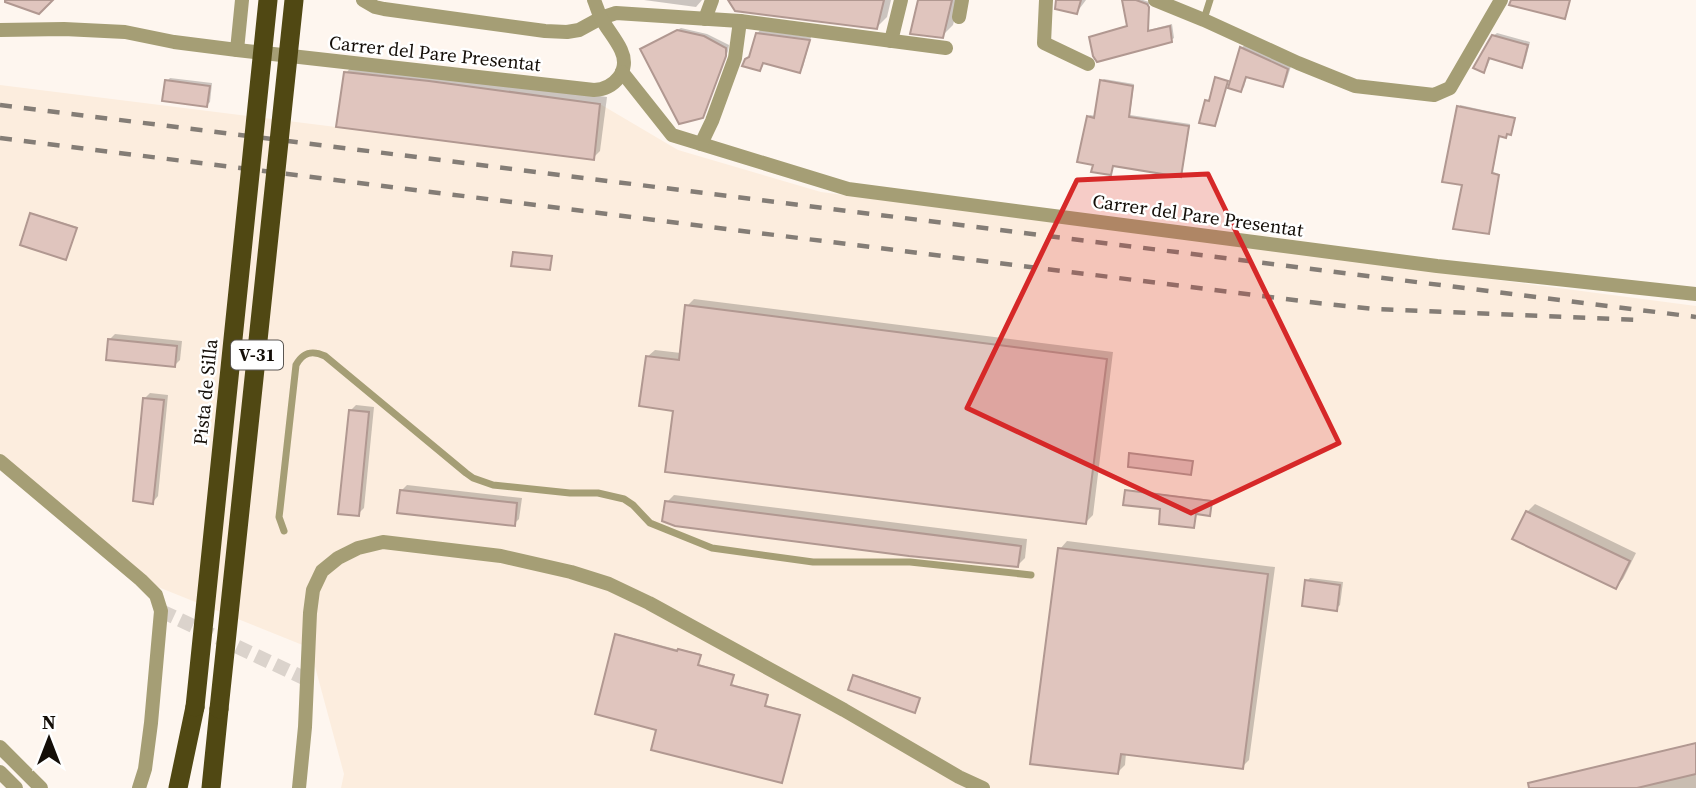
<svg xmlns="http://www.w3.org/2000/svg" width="1696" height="788" font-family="'Source Serif 4',serif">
	<rect width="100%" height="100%" fill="#fef6ef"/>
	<!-- built -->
	<polygon fill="#fcedde" points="344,70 600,104 678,150 821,192 1696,306 1696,788 341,788 344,774 310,648 158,587 0,460 0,85 336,127"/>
	<!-- shadow -->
	<g fill="#0003">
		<polygon points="644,0 702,0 696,7"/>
		<polygon points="730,0 891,0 887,17 877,27"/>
		<polygon points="920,0 959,0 953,25 942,36"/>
		<polygon points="1057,0 1086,0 1077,12"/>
		<polygon points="1124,0 1143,0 1149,2 1149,30 1172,24 1174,38 1171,40 1089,38 1092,36 1128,25"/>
		<polygon points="681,28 707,34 729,45 728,51 705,113 702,117 645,47"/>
		<polygon points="760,30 811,37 803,67 800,71 764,61 763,66 760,70 757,34"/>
		<polygon points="1497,33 1530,42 1525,62 1522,66 1491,57 1487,67 1483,70 1493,36"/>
		<polygon points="1245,45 1291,66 1286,82 1283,85 1247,76 1244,87 1240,90 1241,48"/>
		<polygon points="353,65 438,75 607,97 600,151 593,158 346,73"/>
		<polygon points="170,78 212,83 210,102 207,105 167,81"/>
		<polygon points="1104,79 1134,84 1130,115 1190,124 1182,173 1180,175 1114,165 1110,173 1095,164 1088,117 1090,115 1096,116 1101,81"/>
		<polygon points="1460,105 1515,117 1512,132 1507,132 1506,136 1499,135 1493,172 1499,174 1489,231 1464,184"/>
		<polygon points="32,213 77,227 67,257 31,214"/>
		<polygon points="694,299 1113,352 1093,515 1086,522 675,409 647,357 655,350 681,353 687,306"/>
		<polygon points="115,334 182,341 180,360 174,366 110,339"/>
		<polygon points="150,393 168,395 158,496 153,502 144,399"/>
		<polygon points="356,405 374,407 364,508 358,514 350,411"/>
		<polygon points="1132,453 1193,461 1191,472 1190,473 1131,454"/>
		<polygon points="407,485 522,498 519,519 514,524 402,490"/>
		<polygon points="1128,490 1212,500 1210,513 1196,512 1193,526 1162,508 1127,491"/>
		<polygon points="674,495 1027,539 1025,558 1017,566 667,502"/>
		<polygon points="1535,504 1636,553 1623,579 1616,587 1515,538 1527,512"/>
		<polygon points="1067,541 1275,567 1249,760 1242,767 1126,753 1125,765 1117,773 1060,549"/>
		<polygon points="1310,578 1343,582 1340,605 1336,609 1307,581"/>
		<polygon points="618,634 679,650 680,649 701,654 698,664 734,674 731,684 768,694 765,705 799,714 781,781 658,729 616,635"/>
		<polygon points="856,675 920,697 916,710 854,676"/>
		<polygon points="1696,743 1696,788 1528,788 1529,783"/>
	</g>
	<!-- building -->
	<g fill="#e0c5be" stroke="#b19891" stroke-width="2">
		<polygon points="5,0 53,0 39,14 5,2"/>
		<polygon points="728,0 884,0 877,29 735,11"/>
		<polygon points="918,0 952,0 943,38 910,34"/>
		<polygon points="1056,0 1081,0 1077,14 1055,9"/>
		<polygon points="1122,0 1136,0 1147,4 1149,7 1148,31 1170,26 1172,42 1097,62 1093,56 1089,37 1127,26"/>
		<polygon points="1511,0 1570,0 1565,19 1509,5"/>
		<polygon points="677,30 704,36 726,48 726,56 703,118 679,124 640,49"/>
		<polygon points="756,33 810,40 800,73 763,63 760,71 742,66 745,59 749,57"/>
		<polygon points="1492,35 1528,45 1522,68 1489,58 1484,73 1473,68"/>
		<polygon points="1240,47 1288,69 1283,87 1246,77 1241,92 1228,88"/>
		<polygon points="344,72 429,81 600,104 594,160 336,127"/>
		<polygon points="1215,77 1228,81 1215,126 1199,123 1205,100 1209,101"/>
		<polygon points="165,80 210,86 207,107 162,101"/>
		<polygon points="1100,80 1133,86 1129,117 1189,126 1181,177 1113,166 1111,175 1091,172 1093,165 1077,162 1087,116 1094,118"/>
		<polygon points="1457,106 1515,118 1511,135 1507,134 1506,138 1499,136 1492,173 1499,175 1489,234 1453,229 1462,185 1442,182"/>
		<polygon points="30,213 77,228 66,260 20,245"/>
		<polygon points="513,252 552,256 550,270 511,266"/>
		<polygon points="685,305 1107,359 1086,524 665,472 673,411 639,406 646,356 679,360"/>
		<polygon points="108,339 177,346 175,367 106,360"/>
		<polygon points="143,398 164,400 153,504 133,501"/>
		<polygon points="349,410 369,412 359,516 338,514"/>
		<polygon points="1129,453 1193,461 1191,475 1128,467"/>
		<polygon points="400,490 517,503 515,526 397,513"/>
		<polygon points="1125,490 1212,501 1210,516 1196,514 1194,528 1159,524 1160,509 1123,505"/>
		<polygon points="665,501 1021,546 1018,567 909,556 675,526 662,521"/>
		<polygon points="1526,511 1630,561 1616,589 1512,539"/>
		<polygon points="1058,548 1268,574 1243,769 1121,754 1118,774 1030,764"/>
		<polygon points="1305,580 1340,585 1337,611 1302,606"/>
		<polygon points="615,634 677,651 678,649 701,655 698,665 734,675 731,685 768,695 765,706 800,715 782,783 651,750 656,730 595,714"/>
		<polygon points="853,675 920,698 915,713 848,690"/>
		<polygon points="1696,743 1696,774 1637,788 1529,788 1528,783"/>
	</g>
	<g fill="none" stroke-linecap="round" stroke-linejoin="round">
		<!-- minor-tunnel -->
		<polyline stroke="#dbd3cc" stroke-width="14" stroke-dasharray="14 7" stroke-linecap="butt" points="161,611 308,680"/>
		<!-- service -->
		<g stroke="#a59e75" stroke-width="7">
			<polyline points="1204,19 1210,0"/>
			<path d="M 284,531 L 279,517 L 280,509 L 296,365 C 303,352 312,350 325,356 L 466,473 L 473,478 L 493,485 L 570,493 L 598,493 L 624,499 L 633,505 L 650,523 L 712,548 L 813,562 L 910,562 L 1031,575"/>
		</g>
		<!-- minor -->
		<g stroke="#a59e75" stroke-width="14">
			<polyline points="363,0 375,7 384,9 545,31 567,32 579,30 601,18 616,13 740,21 946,48"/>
			<polyline points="1046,0 1044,43 1088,64"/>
			<polyline points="1155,0 1204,20 1298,63 1355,86 1434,95 1450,88 1501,0"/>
			<polyline points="959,17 962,0"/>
			<polyline points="705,19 712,0"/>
			<path d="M 0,30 L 64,29 L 125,32 L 174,42 L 237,50 L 594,90 C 614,89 631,71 621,50 C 616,39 606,28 600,16 C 598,11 596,5 594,0"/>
			<polyline points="891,41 901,0"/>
			<polyline points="237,50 242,0"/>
			<polyline points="622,72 672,135 848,189 1437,266 1696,294"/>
			<polyline points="701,144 712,121 735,58 740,21"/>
			<polyline points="0,461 141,580 156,595 161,611 151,723 145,769 139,788"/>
			<polyline points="0,747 41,788"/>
			<polyline points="0,772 16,788"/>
			<polyline points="299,788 305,727 310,613 313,590 322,571 338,558 358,548 383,542 501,556 571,572 609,584 649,603 844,710 959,777 983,788"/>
		</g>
		<!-- trunk -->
		<g stroke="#504813" stroke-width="19">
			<polyline points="178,788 195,707"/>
			<polyline points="211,788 219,709"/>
		</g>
		<!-- rail -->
		<g stroke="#847d76" stroke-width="4.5" stroke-dasharray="12 12" stroke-linecap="butt">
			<polyline points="0,105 1696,317"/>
			<polyline points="0,138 1318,303 1375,309 1642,320"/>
		</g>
		<!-- trunk-bridge -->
		<g stroke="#504813" stroke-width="19">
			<polyline points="195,707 268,0"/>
			<polyline points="219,709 294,0"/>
		</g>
	</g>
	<!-- marked area -->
	<path fill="#d62828" fill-opacity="0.2" stroke="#d62828" stroke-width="5" stroke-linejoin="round" d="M 1208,174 L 1339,443 L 1191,513 L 967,408 L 1077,180 Z"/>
	<g text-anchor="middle" stroke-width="5" stroke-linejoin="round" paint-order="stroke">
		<!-- shield labels -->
		<rect fill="#fff" stroke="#5a5652" stroke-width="2" x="231" y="340.5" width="52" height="29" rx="5"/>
		<g font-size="18" font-weight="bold" fill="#140e08">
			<text x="257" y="361">V-31</text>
		</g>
		<!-- street labels -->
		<g font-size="19" fill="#140e08" stroke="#fff">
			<text transform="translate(435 53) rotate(6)" y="7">Carrer del Pare Presentat</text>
			<text transform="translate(1198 215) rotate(8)" y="7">Carrer del Pare Presentat</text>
			<text transform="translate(205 392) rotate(-84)" y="7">Pista de Silla</text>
		</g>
	</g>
	<!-- north arrow -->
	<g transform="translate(49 739)" stroke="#ffffff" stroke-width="5" paint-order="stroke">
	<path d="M0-5L12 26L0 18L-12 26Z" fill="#140e08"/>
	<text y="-10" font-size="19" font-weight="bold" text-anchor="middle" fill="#140e08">N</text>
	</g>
</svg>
